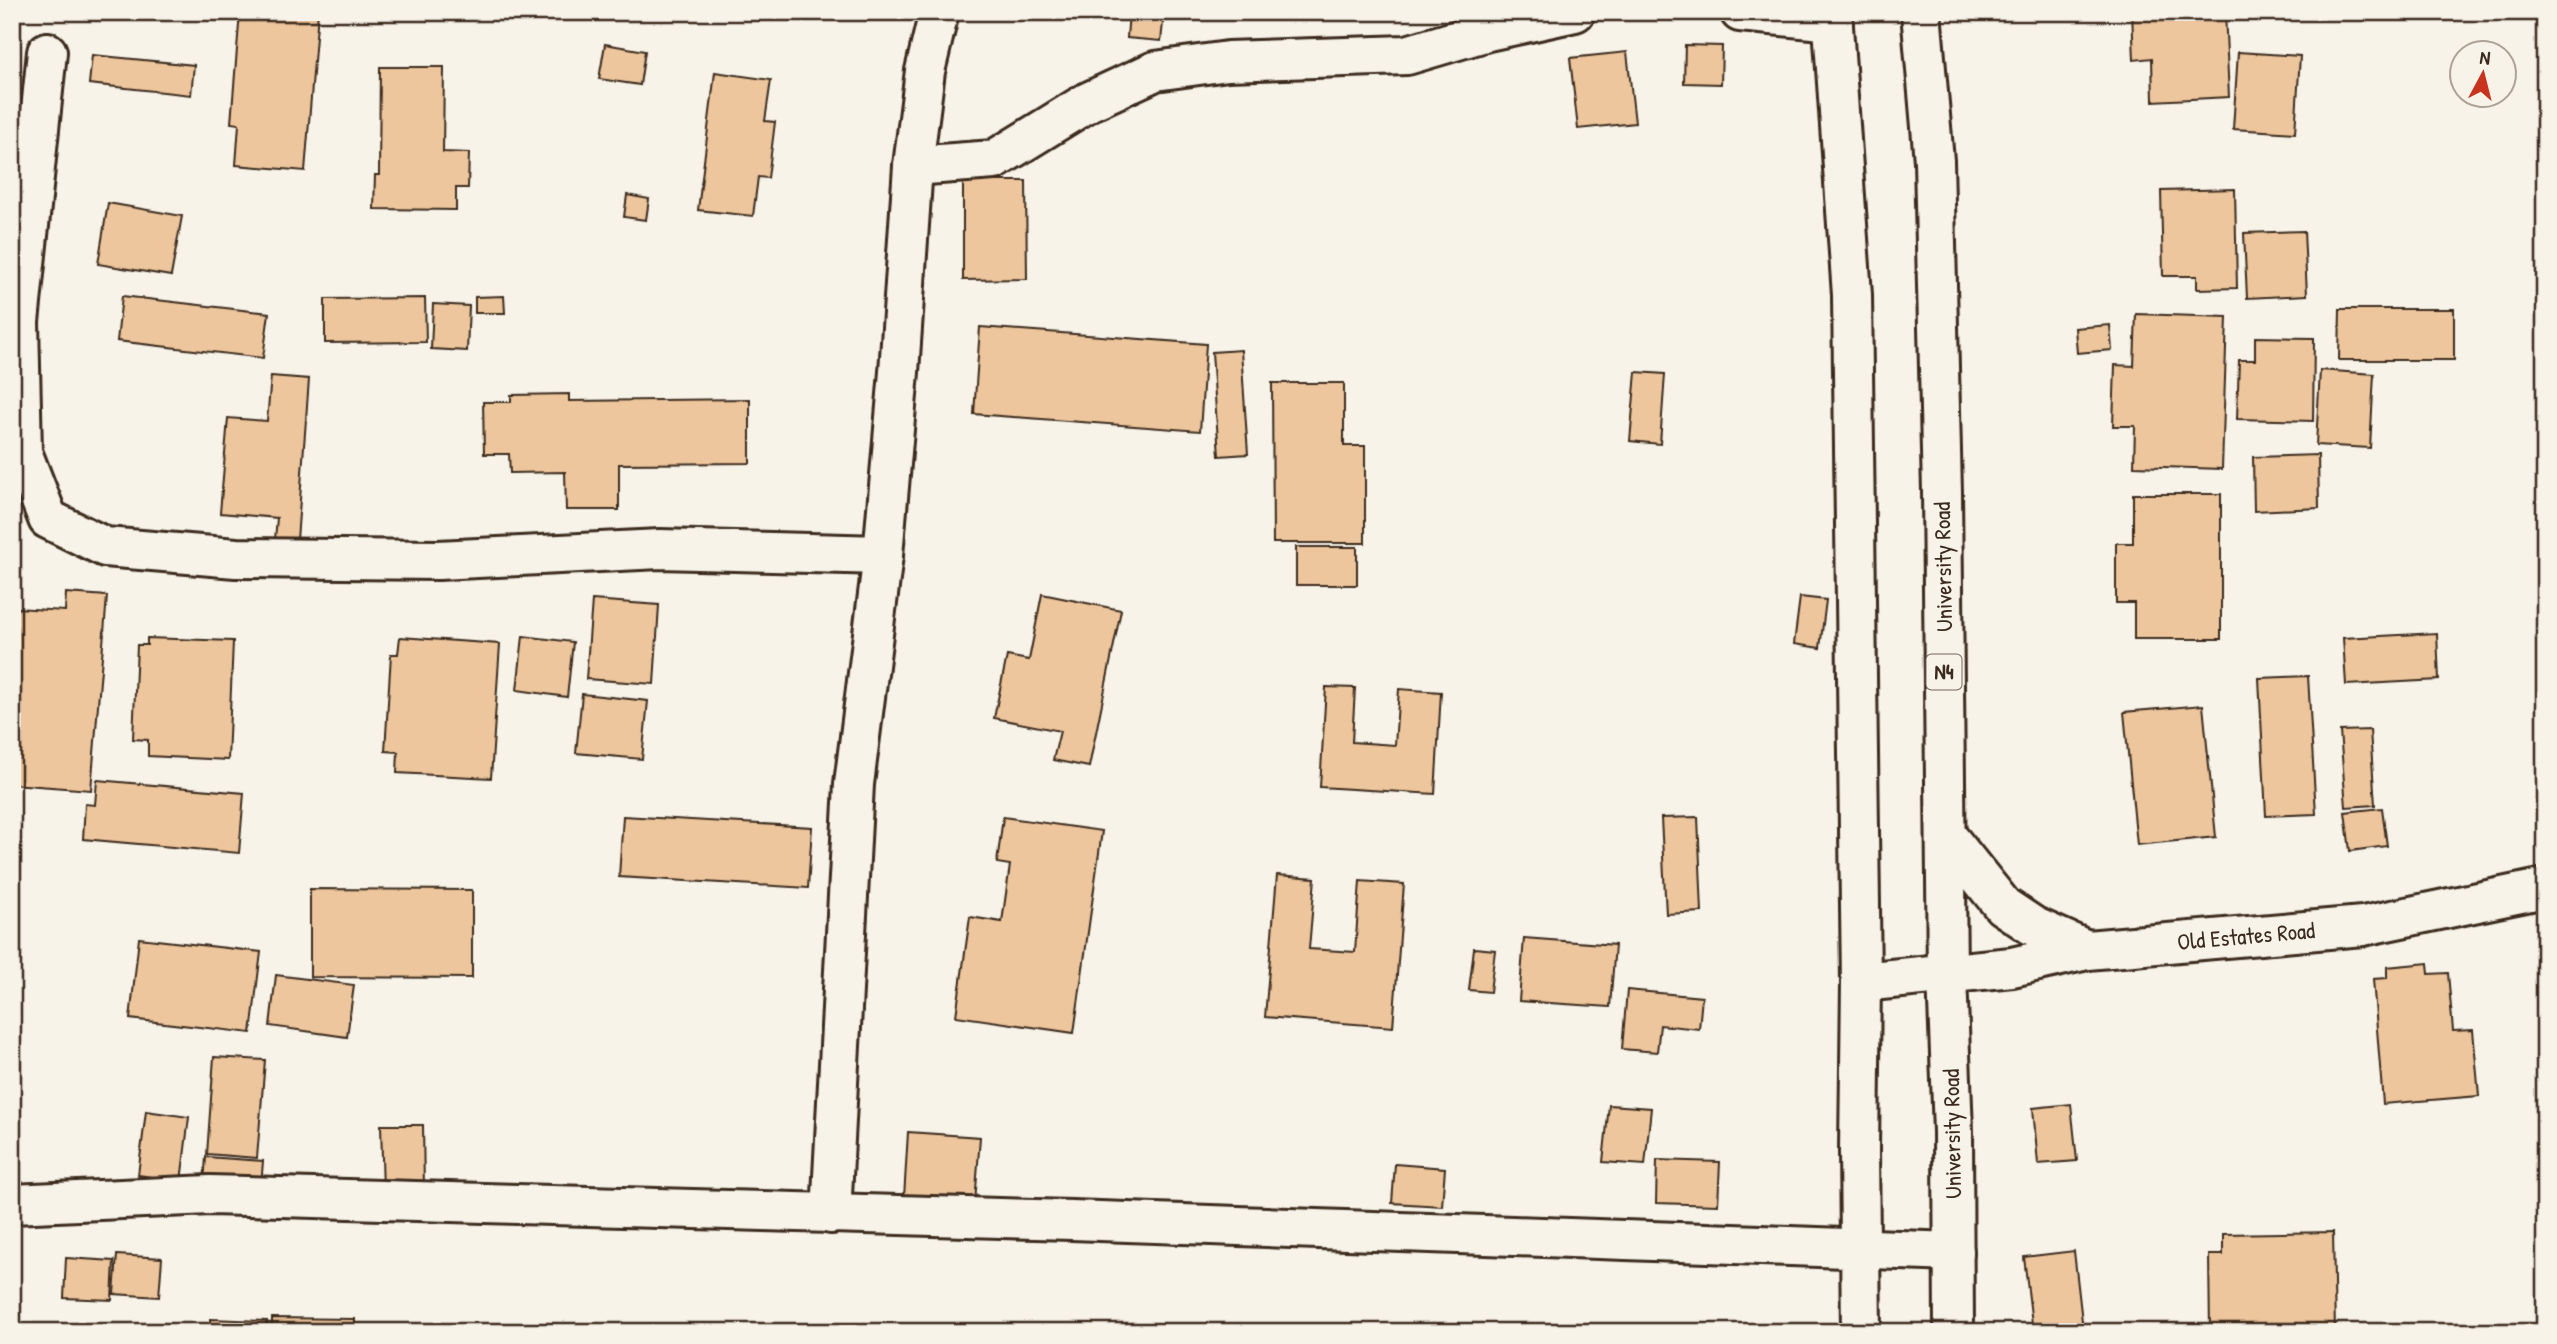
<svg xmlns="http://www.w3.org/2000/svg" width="2557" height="1344" font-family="'Patrick Hand',sans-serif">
	<rect width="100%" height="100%" fill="#f7f3e8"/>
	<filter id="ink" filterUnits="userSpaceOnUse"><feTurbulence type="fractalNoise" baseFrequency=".0143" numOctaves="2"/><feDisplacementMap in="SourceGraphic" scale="14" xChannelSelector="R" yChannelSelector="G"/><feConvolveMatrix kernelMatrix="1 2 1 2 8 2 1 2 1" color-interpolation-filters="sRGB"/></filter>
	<g filter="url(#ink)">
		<!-- building -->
		<g fill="#edc69d" stroke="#3b2a1e" stroke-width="2">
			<polygon points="240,12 318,12 305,171 236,165 239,124 231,123"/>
			<polygon points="1129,12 1185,12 1184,16 1164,14 1161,41 1127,38"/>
			<polygon points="2132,12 2225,12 2229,97 2153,101 2152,58 2134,60"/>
			<polygon points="605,44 645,51 640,85 599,79"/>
			<polygon points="1685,45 1722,46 1721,84 1684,83"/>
			<polygon points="1627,52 1635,123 1578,129 1570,58"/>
			<polygon points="2238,52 2300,56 2295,133 2233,129"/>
			<polygon points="92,55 194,65 191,95 89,84"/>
			<polygon points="380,67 444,67 443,152 469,153 468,188 456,188 456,210 374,209 375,175 379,175"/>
			<polygon points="715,72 771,80 765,121 775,122 768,178 758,177 753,216 698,210"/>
			<polygon points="963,181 1026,181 1027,279 963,280"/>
			<polygon points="2235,189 2237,288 2197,289 2197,276 2163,276 2161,191"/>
			<polygon points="627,195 649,199 646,220 624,217"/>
			<polygon points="108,203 182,216 171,276 98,264"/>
			<polygon points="2304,231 2307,295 2247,298 2244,233"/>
			<polygon points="122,296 269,313 263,358 117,341"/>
			<polygon points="504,296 505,313 475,313 475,297"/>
			<polygon points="425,298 426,342 325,343 325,299"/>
			<polygon points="433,304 469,306 467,351 431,349"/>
			<polygon points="2340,309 2454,309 2454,360 2339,360"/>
			<polygon points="2136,314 2227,317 2222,469 2134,466 2135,426 2113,426 2115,365 2134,366"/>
			<polygon points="2110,325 2112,350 2077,353 2075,328"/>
			<polygon points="980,327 1206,344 1200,431 974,414"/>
			<polygon points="2255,337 2314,338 2313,421 2237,419 2239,360 2255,360"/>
			<polygon points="1241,350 1248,454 1219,456 1212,352"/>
			<polygon points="2320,370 2374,374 2370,448 2316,445"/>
			<polygon points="1636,372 1665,374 1660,444 1630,441"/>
			<polygon points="271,376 309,379 297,540 275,539 277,518 220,513 228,418 267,421"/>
			<polygon points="1272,383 1344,383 1344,446 1365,446 1365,543 1273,543"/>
			<polygon points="569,394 569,401 750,399 750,463 619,464 619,510 566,510 565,472 510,473 509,454 484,454 483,402 511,402 511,395"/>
			<polygon points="2318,455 2319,508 2254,511 2253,457"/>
			<polygon points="2133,494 2221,494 2221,639 2134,639 2134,603 2116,603 2116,543 2133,543"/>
			<rect x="1296" y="547" width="61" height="38"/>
			<polygon points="66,593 107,596 91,790 12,784 12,651 16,608 65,611"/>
			<polygon points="1042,594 1121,610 1089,767 1053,760 1060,731 994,718 1007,656 1029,660"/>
			<polygon points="1800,597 1826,600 1820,648 1794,644"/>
			<polygon points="592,600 659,605 654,684 586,679"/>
			<polygon points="2437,633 2439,680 2346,685 2343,638"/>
			<polygon points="523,636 573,642 567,697 517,690"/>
			<polygon points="400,637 500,644 491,778 397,773 398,752 385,751 391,654 398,654"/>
			<polygon points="147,638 233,641 228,760 148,756 148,740 133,739 137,645 147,645"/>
			<polygon points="2308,676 2316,814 2266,816 2259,678"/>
			<polygon points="1326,687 1355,688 1352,742 1395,745 1399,689 1441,692 1435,794 1320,787"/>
			<polygon points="582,694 648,701 642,759 576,753"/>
			<polygon points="2203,705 2216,837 2137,845 2124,712"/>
			<polygon points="2370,730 2375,805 2346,807 2340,731"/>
			<polygon points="97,780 244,793 239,853 83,839 85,804 95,805"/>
			<polygon points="2382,808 2387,846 2350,851 2345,812"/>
			<polygon points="623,816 812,827 808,888 619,877"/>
			<polygon points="1003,817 1102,831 1074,1033 956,1016 970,917 1002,922 1010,865 997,863"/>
			<polygon points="1698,817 1702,912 1666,914 1661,818"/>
			<polygon points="1277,875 1315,878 1309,949 1355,952 1360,881 1404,884 1393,1027 1265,1017"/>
			<polygon points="310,889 472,890 472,978 310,977"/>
			<polygon points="139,938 261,952 251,1033 130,1019"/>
			<polygon points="1524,938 1615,945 1610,1007 1519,1001"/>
			<polygon points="1474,948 1495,950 1490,992 1469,990"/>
			<polygon points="2428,963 2429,974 2448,973 2453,1031 2473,1030 2479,1096 2383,1104 2373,979 2387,978 2387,967"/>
			<polygon points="276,975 354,985 347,1037 270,1026"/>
			<polygon points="1627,990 1702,997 1699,1029 1660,1025 1657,1052 1622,1049"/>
			<polygon points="2545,1044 2545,1086 2543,1086 2539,1045"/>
			<polygon points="214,1057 265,1060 257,1158 207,1154"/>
			<polygon points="2071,1104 2077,1161 2038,1164 2033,1108"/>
			<polygon points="1609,1105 1651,1108 1645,1165 1603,1162"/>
			<polygon points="146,1111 189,1117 181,1181 138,1175"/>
			<polygon points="381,1125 423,1125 424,1190 383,1191"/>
			<polygon points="908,1132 980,1137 975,1203 904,1198"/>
			<polygon points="206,1157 263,1161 261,1187 204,1183"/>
			<polygon points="1657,1160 1720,1162 1718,1205 1656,1203"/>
			<polygon points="1395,1164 1445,1168 1442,1206 1392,1203"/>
			<polygon points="2333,1232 2335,1332 2210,1332 2209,1255 2223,1255 2223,1234"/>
			<polygon points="2074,1251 2083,1330 2033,1332 2024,1257"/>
			<polygon points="117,1255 162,1258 159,1297 114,1294"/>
			<polygon points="66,1258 114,1261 112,1300 64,1298"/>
			<polygon points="272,1318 355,1319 355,1332 272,1332"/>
			<polygon points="210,1319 267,1321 267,1332 210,1332"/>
		</g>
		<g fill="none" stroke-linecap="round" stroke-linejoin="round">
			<!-- minor casing -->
			<g stroke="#3b2a1e" stroke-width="44">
				<g id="minor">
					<polyline points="1740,12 1833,21"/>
					<polyline points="47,52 19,322 22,452 48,519 105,547 236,558 438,560 660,549 883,555"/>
					<polyline points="913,166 994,160 1088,102 1155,71 1228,61 1407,55 1488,31 1575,12"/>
					<polyline points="1861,982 2012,967 2087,950 2363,926 2545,888"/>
					<polyline points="831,1214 854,784 883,555 899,372 913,166 925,71 939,12"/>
				</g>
			</g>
			<!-- tertiary casing -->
			<g stroke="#3b2a1e" stroke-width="44">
				<polyline id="tertiary" points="12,1204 210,1195 1072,1220 1954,1252"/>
			</g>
			<!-- trunk casing -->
			<g stroke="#3b2a1e" stroke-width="44">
				<g id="trunk">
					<polyline points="1832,12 1852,295 1861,982 1859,1151 1861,1332"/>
					<polyline points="1921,12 1934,161 1942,492 1947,975 1953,1132 1954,1332"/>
					<polyline points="1946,835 2003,906 2033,926 2087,950"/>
				</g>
			</g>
			<!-- minor -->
			<use href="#minor" stroke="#f7f3e8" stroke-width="38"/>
			<!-- tertiary -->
			<use href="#tertiary" stroke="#f7f3e8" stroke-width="38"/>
			<!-- trunk -->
			<use href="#trunk" stroke="#f7f3e8" stroke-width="38"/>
		</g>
	</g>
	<g text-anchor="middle" stroke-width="7" stroke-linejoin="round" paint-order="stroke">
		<!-- shield labels -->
		<rect fill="#f7f3e8" stroke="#73665b" stroke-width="2" x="1926.5" y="654.5" width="35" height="35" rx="5"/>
		<g font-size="21" font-weight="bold" fill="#3b2a1e">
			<text x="1944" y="679">N4</text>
		</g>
		<!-- street labels -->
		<g font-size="23" fill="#3b2a1e" stroke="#f7f3e8">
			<text transform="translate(1943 567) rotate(-91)" y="8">University Road</text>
			<text transform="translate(2246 936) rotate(-5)" y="8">Old Estates Road</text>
			<text transform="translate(1952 1134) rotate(-91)" y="8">University Road</text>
		</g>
	</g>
	<!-- margin -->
	<rect width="2557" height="1344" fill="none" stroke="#f7f3e8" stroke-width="42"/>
	<rect x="21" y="21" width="2515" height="1302" fill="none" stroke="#3b2a1e" stroke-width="2.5" filter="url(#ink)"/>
	<!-- north arrow -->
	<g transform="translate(2483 74) rotate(7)"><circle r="33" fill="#f7f3e8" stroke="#aca397" stroke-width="2"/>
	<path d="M0-5L12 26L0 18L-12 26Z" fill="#c8321e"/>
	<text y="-10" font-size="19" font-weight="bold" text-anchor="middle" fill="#3b2a1e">N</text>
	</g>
</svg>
